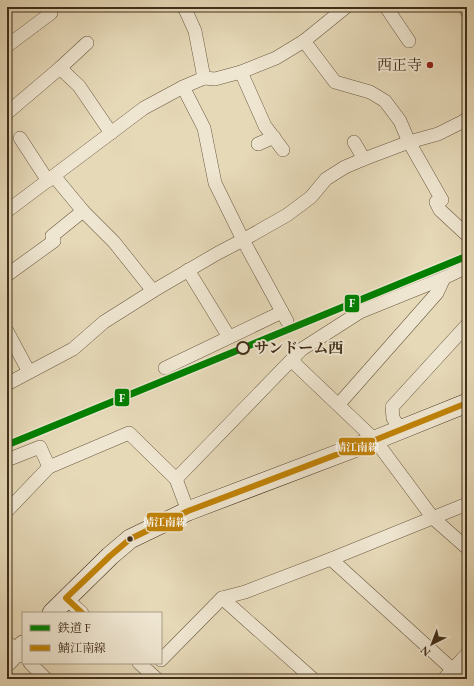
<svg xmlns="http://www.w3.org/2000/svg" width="474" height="686" font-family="'EB Garamond','Noto Serif JP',serif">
	<rect width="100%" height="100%" fill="#e6d9b8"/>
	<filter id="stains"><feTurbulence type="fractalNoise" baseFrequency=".005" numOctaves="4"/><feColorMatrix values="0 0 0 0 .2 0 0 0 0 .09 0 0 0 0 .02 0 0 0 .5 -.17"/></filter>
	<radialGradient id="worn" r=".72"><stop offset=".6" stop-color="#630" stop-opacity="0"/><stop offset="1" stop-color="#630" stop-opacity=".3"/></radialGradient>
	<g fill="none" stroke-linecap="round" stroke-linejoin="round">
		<!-- street casing -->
		<g stroke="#6a5941" stroke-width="14">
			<g id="street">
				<polyline points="183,7 185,9 195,31 204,78"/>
				<polyline points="386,7 409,41"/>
				<polyline points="464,7 467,11"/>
				<polyline points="304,41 335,82 370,92 385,101 400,121 409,142 442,200 436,202 440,210 467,235"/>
				<polyline points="7,46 51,13 47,7"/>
				<polyline points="60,68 87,43"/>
				<polyline points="241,72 265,126 283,150"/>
				<polyline points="183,87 204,128 215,183 243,240 287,321"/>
				<polyline points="7,113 60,68 79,86 111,133"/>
				<polyline points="20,138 48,181"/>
				<polyline points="354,142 364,159"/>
				<polyline points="258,144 274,137"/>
				<polyline points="54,176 83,211 114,242 153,291"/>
				<polyline points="7,211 144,108 183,87 204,78 215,79 241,72 276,58 304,41 346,7"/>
				<polyline points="188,270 229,337"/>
				<polyline points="7,275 54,241 52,236 83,211"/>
				<polyline points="7,331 29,372"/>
				<polyline points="292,361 375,440 433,518 467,548"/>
				<polyline points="165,368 282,312"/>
				<polyline points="7,384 73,349 104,322 153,291 218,253 243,240 287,215 311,197 326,179 345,167 364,159 409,142 438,134 464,121 467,118"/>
				<polyline points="339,404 437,293 444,278"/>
				<polyline points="400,429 393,418 392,407 467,325"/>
				<polyline points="7,460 40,447 49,467"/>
				<polyline points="176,479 188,511"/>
				<polyline points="7,511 49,467 129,433 176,479 302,349 360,312 444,278 467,267"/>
				<polyline points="331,559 463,679"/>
				<polyline points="66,598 82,613"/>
				<polyline points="222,598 313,679"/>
				<polyline points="7,642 23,656"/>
				<polyline points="161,660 222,598 245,592 331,559 467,504"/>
				<polyline points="30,663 46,679"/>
				<polyline points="139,663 157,679"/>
				<polyline points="444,679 467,654"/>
			</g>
		</g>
		<!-- secondary casing -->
		<g stroke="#412e19" stroke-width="20">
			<g id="secondary">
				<polyline points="52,613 110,556 130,539 188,511 375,440 467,403"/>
				<polyline points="7,662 23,645"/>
			</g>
		</g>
		<!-- street -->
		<use href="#street" stroke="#efe6d1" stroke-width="13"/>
		<!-- secondary -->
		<use href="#secondary" stroke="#efe6d1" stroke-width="19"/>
		<!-- bus-1 casing -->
		<g stroke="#efe6d1" stroke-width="9">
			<polyline id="bus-1" points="82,613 66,598 110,556 130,539 188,511 375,440 467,403"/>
		</g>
		<!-- bus-1 -->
		<use href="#bus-1" stroke="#c08208" stroke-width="6"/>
		<!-- rail-1 casing -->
		<g stroke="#efe6d1" stroke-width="10">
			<polyline id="rail-1" points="7,445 467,256"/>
		</g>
		<!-- rail-1 -->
		<use href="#rail-1" stroke="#008000" stroke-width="7"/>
	</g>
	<!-- markers -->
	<circle fill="#8f2418" stroke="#efe6d1" stroke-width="1.5" cx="430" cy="65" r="4"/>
	<circle fill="#efe6d1" stroke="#412e19" stroke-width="2" cx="243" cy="348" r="6"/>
	<circle fill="#412e19" stroke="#efe6d1" stroke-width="1.5" cx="130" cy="539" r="3.5"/>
	<g text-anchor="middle" stroke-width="4" stroke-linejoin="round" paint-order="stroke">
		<!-- poi labels -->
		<g font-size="15" fill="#412e19" stroke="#efe6d1" text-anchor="end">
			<text x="422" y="70">西正寺</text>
		</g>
		<!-- stop labels -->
		<g font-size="15" font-weight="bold" fill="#412e19" stroke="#efe6d1" text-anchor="start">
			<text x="254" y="353">サンドーム西</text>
		</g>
	</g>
	<g stroke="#efe6d1" stroke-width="1.5">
		<rect x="344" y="294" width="16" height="19" rx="4" fill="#008000"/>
		<rect x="114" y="388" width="16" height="19" rx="4" fill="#008000"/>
		<rect x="338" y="437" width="38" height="19" rx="4" fill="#c08208"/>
		<rect x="146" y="512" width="38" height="20" rx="4" fill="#c08208"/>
	</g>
	<g font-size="11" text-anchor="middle" font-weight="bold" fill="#fff">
		<text x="352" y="307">F</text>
		<text x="122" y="402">F</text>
		<text x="357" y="451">鯖江南線</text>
		<text x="165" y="526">鯖江南線</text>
	</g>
	<!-- margin -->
	<rect width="474" height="686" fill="none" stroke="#e6d9b8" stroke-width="24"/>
	<rect x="8" y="8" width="458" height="670" fill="none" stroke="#412e19" stroke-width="2"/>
	<rect x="12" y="12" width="450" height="662" fill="none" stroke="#412e19"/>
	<!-- legend -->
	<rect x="22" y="612" width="140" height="52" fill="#efe6d1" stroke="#a99c87"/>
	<rect x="30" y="625" width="20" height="6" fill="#008000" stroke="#a99c87"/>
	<text x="58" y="632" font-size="12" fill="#412e19">鉄道 F</text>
	<rect x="30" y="645" width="20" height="6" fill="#c08208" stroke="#a99c87"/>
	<text x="58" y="652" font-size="12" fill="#412e19">鯖江南線</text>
	<!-- north arrow -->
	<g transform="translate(432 644) rotate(222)" stroke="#efe6d1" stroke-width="3" paint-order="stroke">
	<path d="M0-3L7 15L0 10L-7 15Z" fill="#412e19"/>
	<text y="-6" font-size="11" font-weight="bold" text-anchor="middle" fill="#412e19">N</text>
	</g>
	<rect width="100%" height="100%" filter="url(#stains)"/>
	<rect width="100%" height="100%" fill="url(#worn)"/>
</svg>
